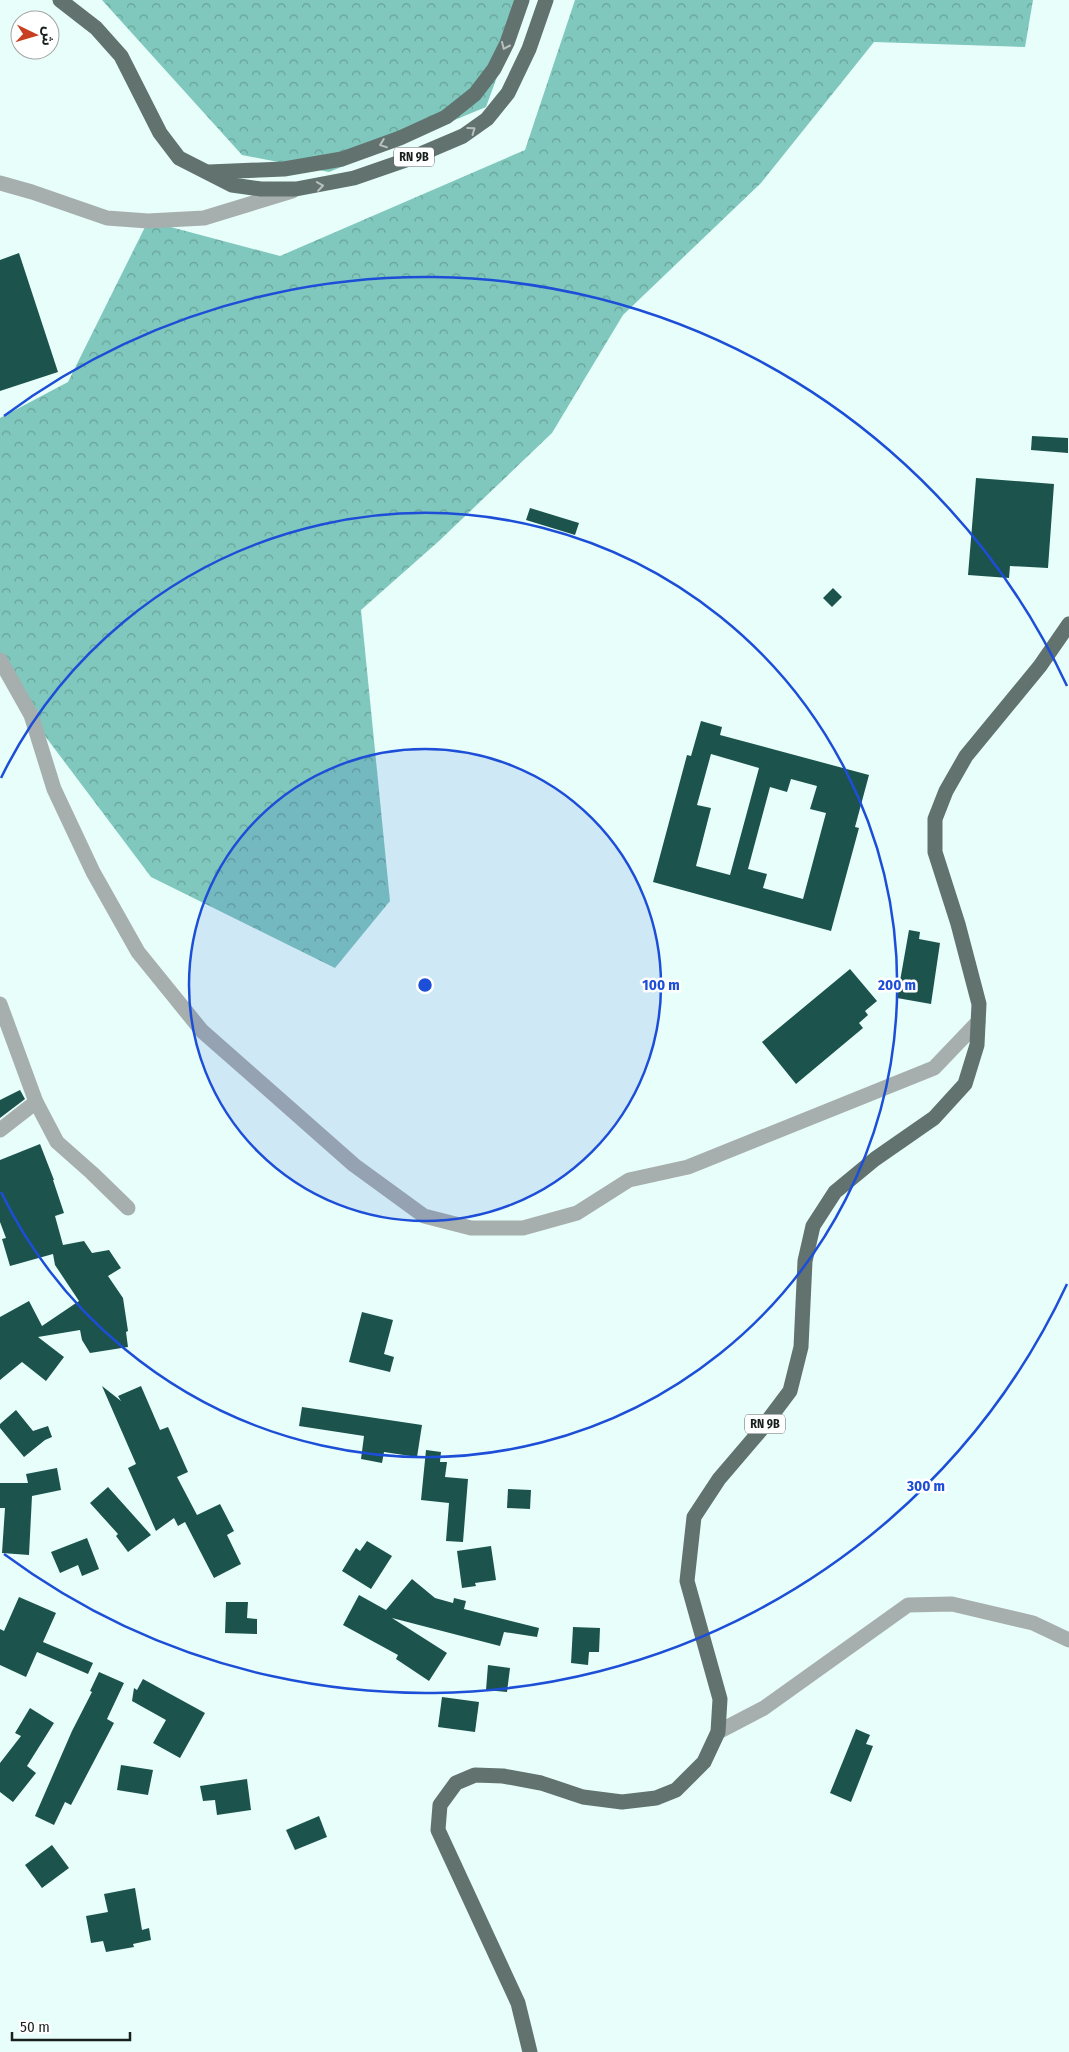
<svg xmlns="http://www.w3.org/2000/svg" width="1069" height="2052" viewBox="0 0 1069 2052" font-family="'Fira Sans Condensed','Noto Sans Arabic',sans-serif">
  <defs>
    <pattern id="forest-crowns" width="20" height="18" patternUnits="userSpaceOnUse" patternTransform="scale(1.25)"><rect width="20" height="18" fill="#80c8bd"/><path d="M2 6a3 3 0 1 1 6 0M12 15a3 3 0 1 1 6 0" fill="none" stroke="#68a299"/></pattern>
  </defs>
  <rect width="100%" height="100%" fill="#e8fefa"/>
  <!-- forest -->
  <g fill="url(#forest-crowns)">
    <path d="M102 0H525L486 107 329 172 242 155Z"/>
    <path d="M575 0H1033L1025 47 874 42 761 183 623 315 552 433 439 541 361 610 390 901 335 968 151 877 12 692 0 666V418L68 382 148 221 280 256 525 150Z"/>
  </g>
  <!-- building -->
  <g fill="#1c544d" fill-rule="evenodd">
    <path d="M19 253 58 372 0 391V260Z"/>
    <path d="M1032 436 1068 438V453L1031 450Z"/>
    <path d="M976 478 1054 484 1048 568 1010 566 1009 578 968 575Z"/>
    <path d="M530 508 579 523 575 535 526 520Z"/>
    <path d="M833 588 842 597 832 607 823 598Z"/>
    <path d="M701 721 722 727 720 735 869 775 855 827 859 828 831 931 653 882 687 755 691 756ZM711 754 759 768 730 875 696 866 711 808 697 805ZM791 779 817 786 810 809 826 813 803 899 763 888 767 874 748 869 770 787 787 792Z"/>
    <path d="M909 930 920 932 919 939 940 943 931 1004 897 998Z"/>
    <path d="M850 969 877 1001 865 1011 868 1015 859 1023 863 1028 796 1084 762 1042Z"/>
    <path d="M20 1090 25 1099 0 1118V1100Z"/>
    <path d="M40 1144 54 1180H53L64 1213 55 1216 63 1245 84 1241 92 1253 109 1250 121 1268 108 1276 123 1298 128 1331 126 1332 128 1347 90 1353 82 1340 80 1330 38 1337 64 1357 46 1381 22 1362 0 1380V1317L29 1301 42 1326 79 1301 55 1265 53 1254 10 1266 2 1239 6 1238 0 1222V1160Z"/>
    <path d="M362 1312 393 1320 384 1354 394 1357 390 1372 349 1362Z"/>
    <path d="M102 1386 121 1401 118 1396 141 1386 160 1430 168 1427 188 1472 177 1477 197 1515 220 1504 234 1531 227 1535 241 1564 214 1578 185 1522 178 1526 174 1518 156 1531 128 1468 136 1464Z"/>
    <path d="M302 1407 422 1425 417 1457 384 1452 382 1463 361 1459 364 1436 299 1426Z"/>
    <path d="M16 1410 33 1431 48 1426 52 1437 45 1440 24 1457 0 1428V1424Z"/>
    <path d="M426 1450 441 1452 440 1462H447L445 1477 468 1479 463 1542 446 1541 449 1503 421 1500Z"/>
    <path d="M57 1468 61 1490 32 1496 29 1555 2 1553 5 1508H0V1483H28L26 1474Z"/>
    <path d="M108 1487 151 1535 128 1552 116 1536 118 1534 90 1503Z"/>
    <path d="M508 1489 531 1490 530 1509 507 1508Z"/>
    <path d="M87 1538 99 1569 82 1576 78 1565 60 1573 51 1552Z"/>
    <path d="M367 1541 392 1556 371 1589 342 1571 356 1548 360 1551Z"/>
    <path d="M491 1546 496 1580 475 1583 476 1586 462 1588 457 1551Z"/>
    <path d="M412 1579 435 1598 453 1603 454 1598 466 1601 464 1609 539 1628 537 1637 504 1632 500 1646 392 1618 447 1653 429 1681 396 1659 398 1655 343 1625 359 1595 386 1610Z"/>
    <path d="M19 1597 56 1613 43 1642 93 1663 88 1674 37 1652 26 1677 0 1665V1629L4 1631Z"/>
    <path d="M226 1602H248L247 1618 257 1619V1634L225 1633Z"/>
    <path d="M573 1627 600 1628 599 1652H589L588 1665 571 1663Z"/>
    <path d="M488 1665 510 1668 507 1692 486 1690Z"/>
    <path d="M99 1672 124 1683 107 1719 114 1723 71 1805 65 1802 54 1825 35 1816 72 1731 92 1692 90 1691Z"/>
    <path d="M143 1679 205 1713 180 1758 153 1743 166 1720 132 1701 134 1688 137 1690Z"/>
    <path d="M442 1697 479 1702 475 1732 438 1727Z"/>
    <path d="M30 1708 54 1723 27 1766 36 1773 13 1802 0 1792V1763L21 1736 15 1733Z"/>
    <path d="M856 1729 870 1735 866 1744 873 1746 851 1802 830 1793Z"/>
    <path d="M121 1765 153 1770 148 1795 117 1790Z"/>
    <path d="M247 1779 251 1810 217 1815 215 1800 203 1801 200 1786Z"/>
    <path d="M319 1816 327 1837 295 1850 286 1830Z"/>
    <path d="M52 1845 69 1868 42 1888 25 1865Z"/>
    <path d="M135 1888 142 1930 149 1928 151 1940 133 1944 134 1947 106 1952 103 1941 91 1943 86 1916 108 1912 104 1894Z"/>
  </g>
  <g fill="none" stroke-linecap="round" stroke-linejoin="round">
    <!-- minor -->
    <g stroke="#a6afad" stroke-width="15">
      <path d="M0 183 32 192 107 218 148 221 204 218 292 191"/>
      <path d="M0 660 31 715 54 789 93 872 138 952 202 1031 354 1165 424 1216 471 1228H523L577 1213 629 1180 688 1167 934 1068 978 1022"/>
      <path d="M0 1004 36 1102 57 1142 92 1173 128 1208"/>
      <path d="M0 1130 36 1102"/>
    </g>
    <!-- tertiary -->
    <path stroke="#a6afad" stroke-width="15" d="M718 1732 764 1708 908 1605 952 1604 1033 1623 1069 1640"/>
    <!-- primary -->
    <g stroke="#62726f" stroke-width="15">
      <path d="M60 0 96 28 121 56 160 133 179 158 232 185 261 189H296L354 178 409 159 463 136 487 119 508 93 529 49 546 0"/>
      <path d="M209 172 284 169 342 159 400 138 446 117 475 94 494 69 507 43 522 0"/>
      <path d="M530 2052 518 2003 438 1830 440 1805 456 1783 475 1775 503 1776 541 1783 583 1797 622 1802 656 1798 676 1790 704 1762 718 1732 720 1699 687 1581 694 1517 719 1479 760 1431 790 1391 801 1347 805 1261 813 1226 835 1192 875 1159 934 1118 965 1084 977 1045 979 1004 958 924 935 852V819L946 791 966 756 1040 666 1069 624"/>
    </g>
  </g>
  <!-- one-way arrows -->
  <defs><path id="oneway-chevron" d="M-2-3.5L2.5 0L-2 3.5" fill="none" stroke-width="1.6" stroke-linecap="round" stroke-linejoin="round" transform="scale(1.25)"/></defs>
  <g stroke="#b8c0be">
    <use href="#oneway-chevron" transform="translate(505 46) rotate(114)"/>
    <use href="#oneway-chevron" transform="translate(472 130) rotate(-36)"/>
    <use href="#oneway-chevron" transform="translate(383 144) rotate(159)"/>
    <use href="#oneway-chevron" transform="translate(320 186) rotate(-8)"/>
  </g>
  <!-- distance rings -->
  <circle cx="425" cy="985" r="236" fill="#1d4ed8" fill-opacity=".12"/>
  <g fill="none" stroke="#1d4ed8" stroke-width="2.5">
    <circle cx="425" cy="985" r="236"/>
    <path d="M1 778A472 472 0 1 1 1 1192"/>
    <path d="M1067 1284A708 708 0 0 1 4 1554M4 416A708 708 0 0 1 1067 686"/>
  </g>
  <g text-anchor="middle" stroke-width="5" stroke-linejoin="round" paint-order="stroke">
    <!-- shield labels -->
    <g fill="#fff" stroke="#5d6362" stroke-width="1">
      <rect x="394" y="147.5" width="40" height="19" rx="4"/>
      <rect x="745" y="1414.5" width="40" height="19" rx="4"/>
    </g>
    <g font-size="12" font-weight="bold" fill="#18201e">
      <text x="414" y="161">RN 9B</text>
      <text x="765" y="1428">RN 9B</text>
    </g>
  </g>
  <circle cx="425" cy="985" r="8" fill="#1d4ed8" stroke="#fff" stroke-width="2.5"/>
  <g font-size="15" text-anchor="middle" font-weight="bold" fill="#1d4ed8" stroke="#fff" stroke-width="5" stroke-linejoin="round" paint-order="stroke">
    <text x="661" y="990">100 m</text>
    <text x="897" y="990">200 m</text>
    <text x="926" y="1491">300 m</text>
  </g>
  <!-- north arrow -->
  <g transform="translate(35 35) rotate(95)"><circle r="24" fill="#ffffff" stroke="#a3a6a5"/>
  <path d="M0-4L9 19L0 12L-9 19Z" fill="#c83e20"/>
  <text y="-8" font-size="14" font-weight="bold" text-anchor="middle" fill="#18201e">ش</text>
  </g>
  <!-- scale -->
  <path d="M12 2032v8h118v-8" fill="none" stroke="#18201e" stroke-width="2.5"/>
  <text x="20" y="2032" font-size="15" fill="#18201e" stroke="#ffffff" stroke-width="4" paint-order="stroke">50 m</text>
</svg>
